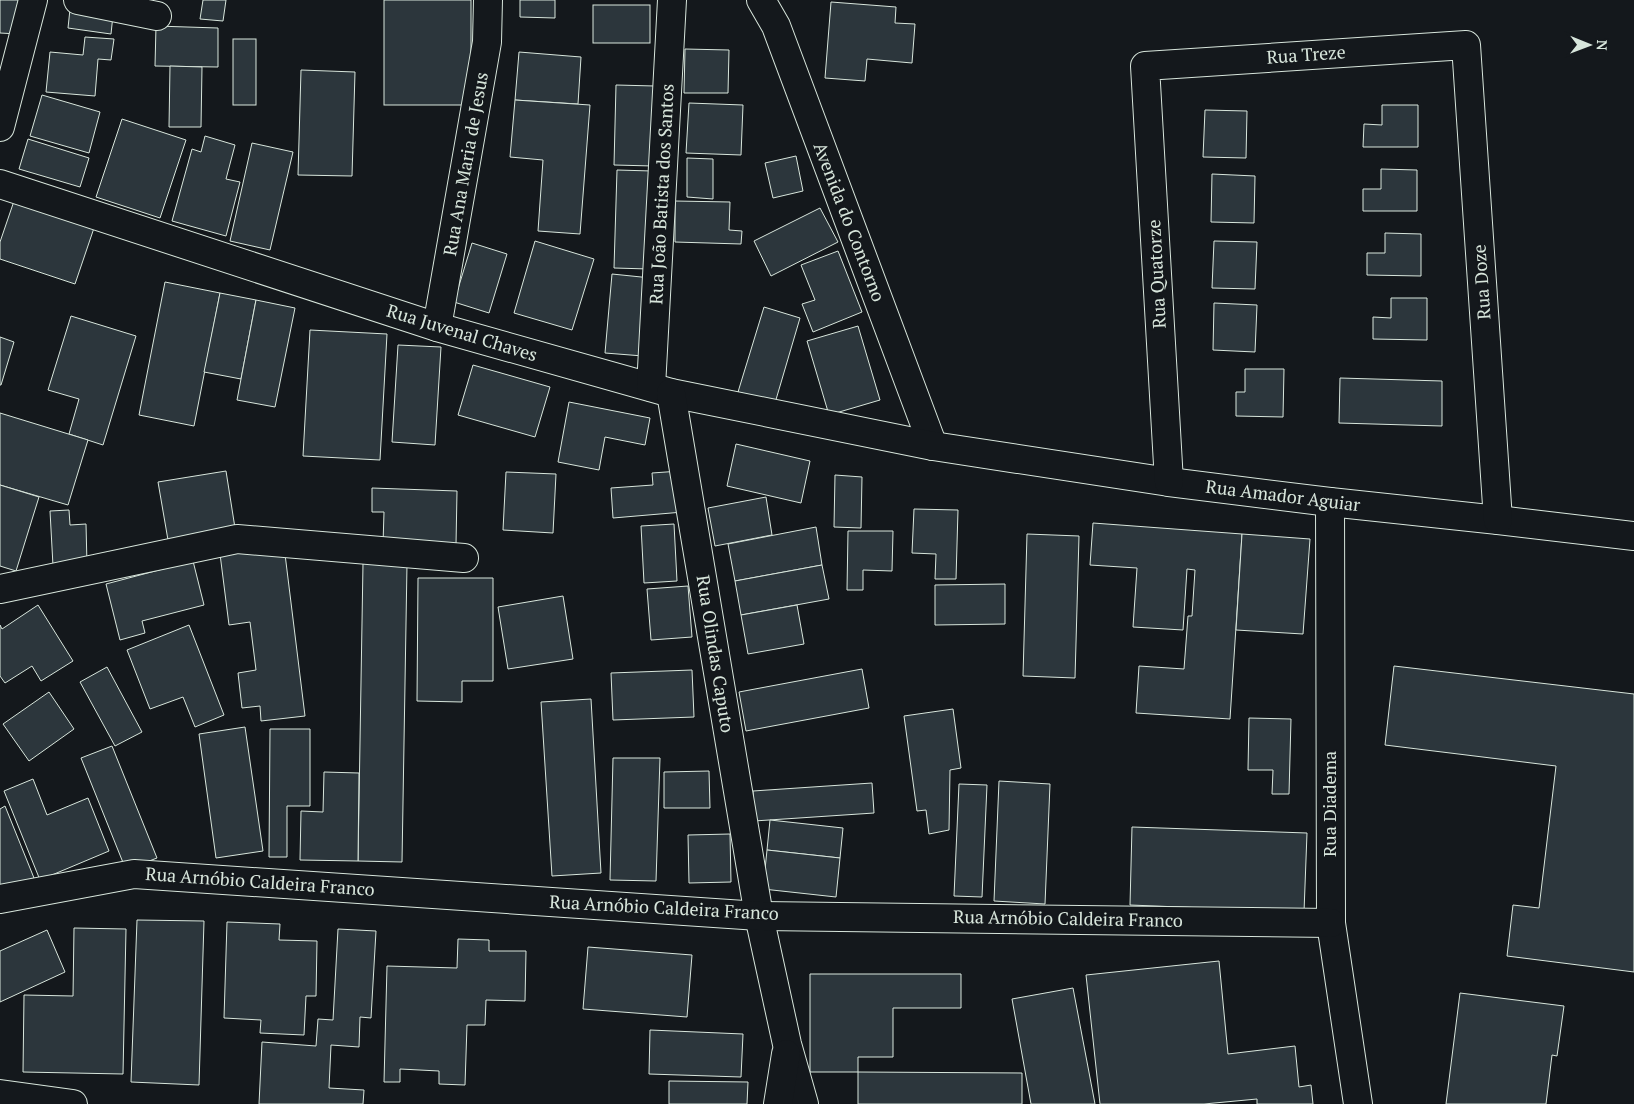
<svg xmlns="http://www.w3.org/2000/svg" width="1634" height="1104" viewBox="0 0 1634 1104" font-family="'PT Serif',serif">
  <rect width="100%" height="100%" fill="#14181c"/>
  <!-- building -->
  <g fill="#2c363c" stroke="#d8e6dc">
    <path d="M0 0H19L18 34 0 33Z"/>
    <path d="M203 0H226L223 21 200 19Z"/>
    <rect x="384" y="0" width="87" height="105"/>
    <path d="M520 0H555V18L520 17Z"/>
    <path d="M831 2 896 7 895 23 915 24 912 63 867 59 865 81 825 78Z"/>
    <rect x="593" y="5" width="57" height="38"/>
    <path d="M70 9 113 15 111 34 68 28Z"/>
    <path d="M156 26 218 28V67L155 66Z"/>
    <path d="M85 37 114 39 111 60 98 59 95 96 46 92 50 52 83 55Z"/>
    <rect x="233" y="39" width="23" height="66"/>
    <path d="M685 49 729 50 728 93H684Z"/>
    <path d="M519 52 581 57 578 104 515 100Z"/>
    <path d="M170 66 202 67 201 127H169Z"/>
    <path d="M301 70 355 72 352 176 298 175Z"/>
    <path d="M616 85 655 86 653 166 614 165Z"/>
    <path d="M42 95 100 112 89 153 30 136Z"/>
    <path d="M515 100 590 105 580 234 538 231 543 160 510 157Z"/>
    <path d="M689 103 743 105 741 155 686 153Z"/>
    <path d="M1382 105H1418V147H1363L1364 124 1382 125Z"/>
    <path d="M1205 110 1247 111 1246 158 1203 157Z"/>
    <path d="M122 119 186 140 160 218 96 197Z"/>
    <path d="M205 136 235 145 226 179 240 182 226 236 172 221 192 149 201 152Z"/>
    <path d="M28 139 89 158 80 187 19 169Z"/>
    <path d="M252 143 293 152 270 250 230 241Z"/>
    <path d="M796 156 803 191 773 198 765 163Z"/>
    <path d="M687 158 713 159V199L687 197Z"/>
    <path d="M1381 169 1417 170V211H1363V189H1381Z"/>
    <path d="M617 170 652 171 649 269 614 268Z"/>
    <path d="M1212 174 1255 176 1254 223 1211 222Z"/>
    <path d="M14 201 94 228 75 284 0 259V242Z"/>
    <path d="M675 201 730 202 729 230 742 231 741 244 675 242Z"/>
    <path d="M820 208 838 242 771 276 754 241Z"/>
    <path d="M1385 233 1421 234V276L1367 275V253H1385Z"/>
    <path d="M535 241 594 259 572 330 514 313Z"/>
    <path d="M1214 241 1257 242 1255 289 1212 288Z"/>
    <path d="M472 243 507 254 489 313 454 302Z"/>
    <path d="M838 251 862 312 813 332 802 304 815 300 801 265Z"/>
    <path d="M612 274 651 278 643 356 605 353Z"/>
    <path d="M165 282 220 293 194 426 139 415Z"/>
    <path d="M220 293 256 300 241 379 204 372Z"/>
    <path d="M1391 298H1427V340L1373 339V317L1391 318Z"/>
    <path d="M256 300 295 308 275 407 237 400Z"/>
    <path d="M1214 303 1257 305 1255 352 1213 350Z"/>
    <path d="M764 307 800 318 775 403 738 392Z"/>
    <path d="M71 316 136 336 103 445 69 434 79 399 48 390Z"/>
    <path d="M858 326 880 400 829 415 807 341Z"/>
    <path d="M310 330 387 334 380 460 303 456Z"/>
    <path d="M0 337 14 342 1 385H0Z"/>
    <path d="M398 345 441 347 435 445 392 442Z"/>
    <path d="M473 365 550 387 535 437 458 415Z"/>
    <path d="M1245 369H1284L1283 417 1236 416V392H1245Z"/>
    <path d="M1340 378 1442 381V426L1339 423Z"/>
    <path d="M569 402 650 418 645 445 605 437 599 470 558 462Z"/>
    <path d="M0 413 88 440 68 505 0 485Z"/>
    <path d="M736 444 810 461 801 503 727 486Z"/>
    <path d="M226 471 235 528 168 540 158 482Z"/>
    <path d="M680 471 683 512 613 518 611 488 653 485 652 473Z"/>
    <path d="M506 472 556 474 553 533 503 530Z"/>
    <path d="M835 475 862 477 861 528 834 527Z"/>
    <path d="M0 485 39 497 16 571 0 566Z"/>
    <path d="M372 488 457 491 456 545 383 544 384 512H372Z"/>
    <path d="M766 497 772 535 715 546 708 508Z"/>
    <path d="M914 509 958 510 956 579H935L936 554 912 553Z"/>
    <path d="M69 510 70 525 86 524 87 565 53 566 50 511Z"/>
    <path d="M1093 523 1242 534 1230 719 1136 713 1139 666 1184 669 1188 616H1192L1195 570 1187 569 1183 630 1133 627 1137 568 1090 565Z"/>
    <path d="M674 524 677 581 644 583 641 526Z"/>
    <path d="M816 527 822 565 735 581 728 544Z"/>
    <path d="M848 531H893L892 571 863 570V590H847Z"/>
    <path d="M1027 534 1079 536 1075 678 1023 676Z"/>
    <path d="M1242 534 1310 539 1303 634 1236 630Z"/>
    <path d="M284 546 305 716 261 721 260 706 242 708 238 673 256 670 250 622 229 625 220 554Z"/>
    <path d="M193 561 204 605 142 621 145 633 120 640 106 584Z"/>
    <path d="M363 563 407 564 402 862 358 861Z"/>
    <path d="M822 565 829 599 741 615 735 581Z"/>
    <path d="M418 578H493V681H462V702L417 701Z"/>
    <path d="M1005 584V624L935 625V585Z"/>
    <path d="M688 586 692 637 651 640 647 589Z"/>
    <path d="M563 596 573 659 508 669 498 607Z"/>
    <path d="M38 605 73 661 41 681 32 666 5 683 0 676V625L2 629Z"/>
    <path d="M797 605 804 644 748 654 741 615Z"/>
    <path d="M189 625 224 715 195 727 183 697 150 709 127 650Z"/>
    <path d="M1394 666 1634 694V972L1507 956 1513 905 1539 908 1556 766 1385 745Z"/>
    <path d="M107 667 142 732 115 746 80 682Z"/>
    <path d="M862 669 869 708 746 731 739 692Z"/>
    <path d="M692 670 694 717 613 720 611 673Z"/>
    <path d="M49 692 74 729 29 761 3 724Z"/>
    <path d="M591 699 601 873 552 876 541 702Z"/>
    <path d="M953 709 961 768 950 770 949 830 929 834 926 810 917 811 904 716Z"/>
    <path d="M1249 718 1291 719 1289 794H1272L1273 770H1248Z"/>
    <path d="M245 727 263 851 216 858 199 734Z"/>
    <path d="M270 729H310V806H287V857H269Z"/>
    <path d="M112 746 157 858 126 870 81 758Z"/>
    <path d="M613 758H660L656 881 610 880Z"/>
    <path d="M709 771 710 808H664V772Z"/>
    <path d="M324 772 359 773 358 861 300 860 301 811 323 812Z"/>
    <path d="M33 779 47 815 88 798 109 851 40 880 4 791Z"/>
    <path d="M999 781 1050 784 1045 904 994 901Z"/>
    <path d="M872 783 874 813 754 821 753 791Z"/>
    <path d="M959 784 987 785 982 897 954 896Z"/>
    <path d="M5 806 34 878 0 893V809Z"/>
    <path d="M770 820 843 828 840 858 767 850Z"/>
    <path d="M1132 827 1307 833 1304 912 1130 905Z"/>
    <path d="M730 834 731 882 689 883 688 835Z"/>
    <path d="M767 850 840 858 836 897 763 889Z"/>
    <path d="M137 920 204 921 199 1085 131 1082Z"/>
    <path d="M227 922 280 924 279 940 317 941 316 996H306L304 1035 260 1033 261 1020 224 1018Z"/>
    <path d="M74 928 126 929 123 1074 23 1072 24 995 73 996Z"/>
    <path d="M338 929 376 931 371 1018 360 1017 359 1047 331 1045 329 1088 364 1090 363 1104H259L262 1042 316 1046 318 1019 333 1020Z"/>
    <path d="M47 930 65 972 0 1002V951Z"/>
    <path d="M458 939 489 940V951H526L525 1001 486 1000 485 1025H467L465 1085 439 1084V1071L400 1069V1082H384L387 966 457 968Z"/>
    <path d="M588 947 692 955 687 1017 583 1009Z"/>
    <path d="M1219 961 1228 1054 1295 1046 1299 1087 1311 1085 1313 1104H1257V1099L1204 1104H1100L1086 975Z"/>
    <path d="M810 974H961V1008H893V1057H858V1072H810Z"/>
    <path d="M1073 988 1095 1104H1031L1012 999Z"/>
    <path d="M1460 993 1564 1006 1557 1056 1552 1055 1546 1104H1446Z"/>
    <path d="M650 1030 743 1034 741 1077 649 1074Z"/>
    <path d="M858 1072 1022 1073V1104H858Z"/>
    <path d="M669 1081 748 1082 747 1104H669Z"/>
  </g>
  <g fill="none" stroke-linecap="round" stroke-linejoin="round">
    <!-- minor casing -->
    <g stroke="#d8e6dc" stroke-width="30">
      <g id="minor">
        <path d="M78 0 157 16"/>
        <path d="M761 0 776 26 933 446"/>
        <path d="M0 127 33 0"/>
        <path d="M0 184 437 327 671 393 933 446 1169 482 1330 502 1498 520 1634 536"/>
        <path d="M437 327 487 42 488 0"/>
        <path d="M651 387 672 0"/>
        <path d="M671 393 759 916 787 1044 804 1104"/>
        <path d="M1169 482 1145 66 1466 45 1498 520"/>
        <path d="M1330 502 1331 923 1358 1104"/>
        <path d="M0 589 237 539 464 558"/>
        <path d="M0 899 134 874 759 916 1331 923"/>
        <path d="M0 1094 73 1104"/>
        <path d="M778 1104 786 1054"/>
      </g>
    </g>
    <!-- minor -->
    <use href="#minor" stroke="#14181c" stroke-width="28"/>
  </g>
  <g text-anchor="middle" stroke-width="4" stroke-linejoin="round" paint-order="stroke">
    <!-- street labels -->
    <g font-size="18" fill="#d8e6dc" stroke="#14181c">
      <text transform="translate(1306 55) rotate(-4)" y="6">Rua Treze</text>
      <text transform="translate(466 164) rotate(-80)" y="6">Rua Ana Maria de Jesus</text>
      <text transform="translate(662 194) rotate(-87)" y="6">Rua João Batista dos Santos</text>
      <text transform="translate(849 222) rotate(69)" y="6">Avenida do Contorno</text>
      <text transform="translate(1157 274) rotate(-93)" y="6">Rua Quatorze</text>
      <text transform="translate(1482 282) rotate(-94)" y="6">Rua Doze</text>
      <text transform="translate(462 333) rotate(17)" y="6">Rua Juvenal Chaves</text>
      <text transform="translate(1283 496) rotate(7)" y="6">Rua Amador Aguiar</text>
      <text transform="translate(715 654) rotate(81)" y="6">Rua Olindas Caputo</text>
      <text transform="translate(1330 804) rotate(-90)" y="6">Rua Diadema</text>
      <text transform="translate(260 882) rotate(4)" y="6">Rua Arnóbio Caldeira Franco</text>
      <text transform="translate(664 908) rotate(3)" y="6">Rua Arnóbio Caldeira Franco</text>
      <text transform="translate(1068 919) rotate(1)" y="6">Rua Arnóbio Caldeira Franco</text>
    </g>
  </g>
  <!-- north arrow -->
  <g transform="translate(1589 45) rotate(91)" stroke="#14181c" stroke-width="4" paint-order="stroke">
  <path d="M0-4L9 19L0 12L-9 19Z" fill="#d8e6dc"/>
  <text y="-8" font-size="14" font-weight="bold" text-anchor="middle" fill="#d8e6dc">N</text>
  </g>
</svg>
